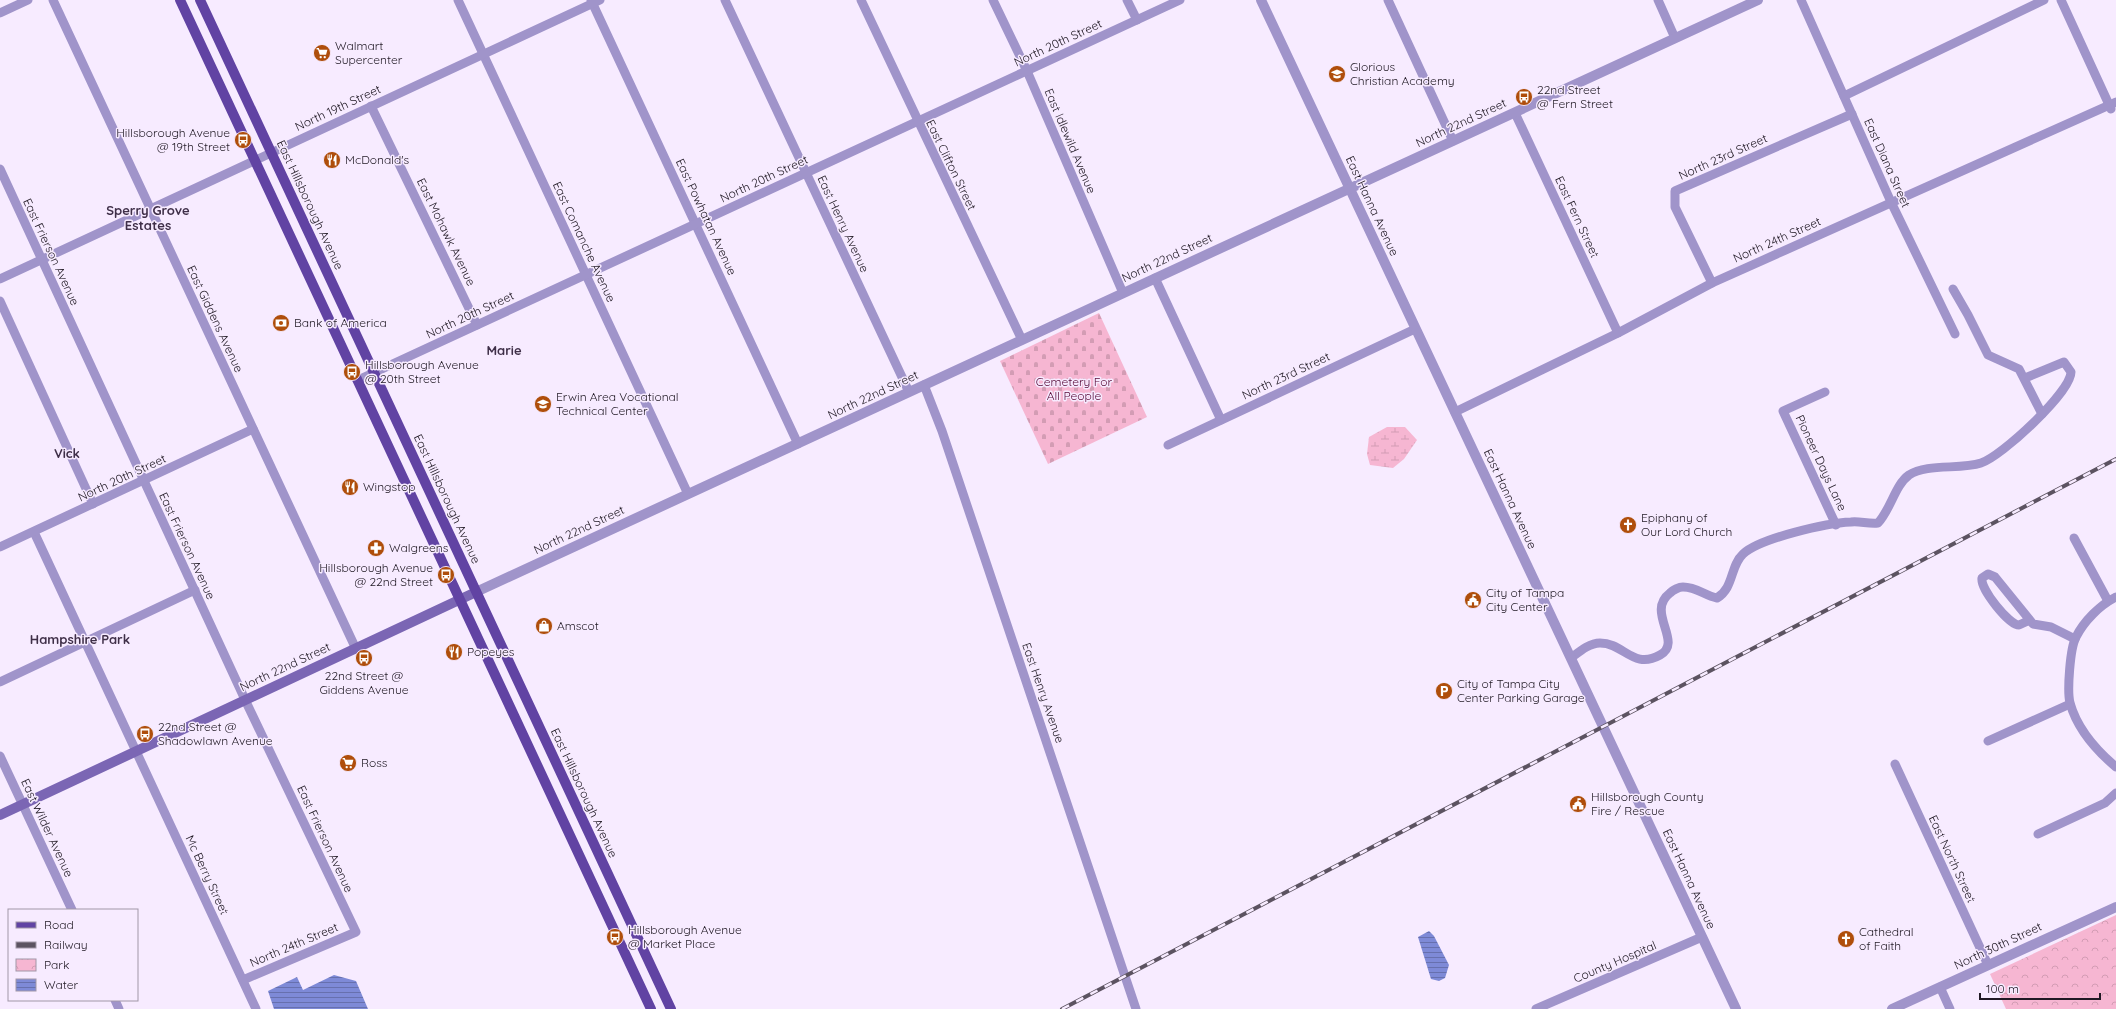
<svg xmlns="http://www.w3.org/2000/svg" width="2116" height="1009" viewBox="0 0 2116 1009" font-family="Quicksand,sans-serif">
  <defs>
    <pattern id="wetland-marsh" width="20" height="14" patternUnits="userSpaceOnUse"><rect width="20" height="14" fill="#f6b6d2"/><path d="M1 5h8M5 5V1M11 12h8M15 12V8" fill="none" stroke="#d39cb4"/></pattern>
    <pattern id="cemetery-stones" width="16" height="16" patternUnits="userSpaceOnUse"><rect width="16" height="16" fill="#f6b6d2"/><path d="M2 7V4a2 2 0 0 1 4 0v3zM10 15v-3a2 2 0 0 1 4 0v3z" fill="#d39cb4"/></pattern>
    <pattern id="park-crowns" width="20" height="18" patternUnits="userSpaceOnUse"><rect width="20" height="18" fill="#f6b6d2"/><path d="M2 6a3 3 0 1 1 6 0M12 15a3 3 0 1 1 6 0" fill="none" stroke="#d39cb4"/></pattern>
    <pattern id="water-rules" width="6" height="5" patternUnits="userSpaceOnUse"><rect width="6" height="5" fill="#7e8ad7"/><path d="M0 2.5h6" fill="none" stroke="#6770ae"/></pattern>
  </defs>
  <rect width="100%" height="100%" fill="#f7ebff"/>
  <!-- wetland -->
  <path fill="url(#wetland-marsh)" d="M1387 427H1405L1417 440 1404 459 1393 468 1370 465 1367 454 1369 437Z"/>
  <!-- cemetery -->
  <path fill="url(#cemetery-stones)" d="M1099 313 1147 417 1048 464 1000 361Z"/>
  <!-- park -->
  <path fill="url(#park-crowns)" d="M2116 915V1009H2006L1990 974Z"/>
  <!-- water -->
  <g fill="url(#water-rules)">
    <path d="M1429 931 1434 936 1449 965 1445 978 1439 981 1431 979 1418 937Z"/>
    <path d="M334 975 356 981 368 1009H274L268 991 297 977 303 990Z"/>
  </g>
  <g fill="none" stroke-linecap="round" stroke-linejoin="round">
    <!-- minor -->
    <g stroke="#a094ca" stroke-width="9">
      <path d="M53 0 356 649"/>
      <path d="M458 0 688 494"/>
      <path d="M591 0 798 444"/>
      <path d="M725 0 909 392"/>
      <path d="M861 0 1022 340"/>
      <path d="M993 0 1027 71 1123 293"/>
      <path d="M1127 0 1137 20"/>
      <path d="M1388 0 1453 141"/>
      <path d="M1658 0 1675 38"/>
      <path d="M1801 0 1891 202 1955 334"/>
      <path d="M2061 0 2111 109"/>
      <path d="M0 13 28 0"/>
      <path d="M1844 96 2044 0"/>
      <path d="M371 106 477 325"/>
      <path d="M1515 113 1618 333"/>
      <path d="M0 169 248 706 356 932 243 980"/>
      <path d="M1155 278 1221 420"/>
      <path d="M0 279 600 0"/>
      <path d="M1712 283 1675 207V191L1852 114"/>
      <path d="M1953 289 1968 315 1988 355 2019 369 2042 414"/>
      <path d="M0 301 93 504"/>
      <path d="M358 380 1180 0"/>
      <path d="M924 385 942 431 1136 1009"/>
      <path d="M1825 392 1783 411 1836 525"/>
      <path d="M1455 412 1618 333 1712 283 2116 102"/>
      <path d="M1168 445 1415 329"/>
      <path d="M34 532 256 1009"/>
      <path d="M2074 538 2108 601"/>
      <path d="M0 547 253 429"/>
      <path d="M2116 597C2100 605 2084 621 2076 637 2070 648 2067 691 2070 703 2077 728 2097 751 2116 767"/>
      <path d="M2030 620 2019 625C2009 625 1980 589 1982 578L1988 574 1995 577 2033 624 2051 627 2075 639"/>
      <path d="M1571 658C1579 652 1589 643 1600 643 1624 643 1633 670 1660 655 1684 642 1645 612 1670 593 1673 590 1679 587 1683 587 1697 587 1705 596 1717 598 1734 588 1730 566 1743 554 1760 538 1827 523 1851 522 1860 521 1868 524 1878 523 1891 509 1895 485 1909 475 1927 463 1960 470 1981 463 2001 457 2071 392 2071 372L2064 362 2025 378"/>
      <path d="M0 682 195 590"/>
      <path d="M1988 741 2070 704"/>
      <path d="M0 756 72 910"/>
      <path d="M1895 764 1988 965"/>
      <path d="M2038 834 2105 803 2116 793"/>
      <path d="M1940 987 1950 1009"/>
      <path d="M115 1000 119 1009"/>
      <path d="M1536 1009 1702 937"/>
    </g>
    <!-- tertiary -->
    <g stroke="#a094ca" stroke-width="10">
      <path d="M1261 0 1736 1009"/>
      <path d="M476 592 1758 0"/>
      <path d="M1892 1009 2116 907"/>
    </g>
    <!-- secondary -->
    <path stroke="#7b66b4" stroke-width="10" d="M0 815 476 592"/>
    <!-- primary -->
    <g stroke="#6143a3" stroke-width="10">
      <path d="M180 0 651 1009"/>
      <path d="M200 0 671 1009"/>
    </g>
    <!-- rail casing -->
    <g stroke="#5c5361" stroke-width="4">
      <path id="rail" d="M1062 1009 2116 459"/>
    </g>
    <!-- rail -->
    <use href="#rail" stroke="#f7ebff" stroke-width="2.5" stroke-dasharray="8" stroke-linecap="butt"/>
  </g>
  <!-- icons -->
  <defs>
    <g id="supermarket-disc" transform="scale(0.9)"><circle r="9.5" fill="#af4e0b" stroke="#f7ebff"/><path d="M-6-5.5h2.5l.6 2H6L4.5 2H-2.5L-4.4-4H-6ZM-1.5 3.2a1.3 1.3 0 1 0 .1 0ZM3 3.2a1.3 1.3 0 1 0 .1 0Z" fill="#fff"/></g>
    <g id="school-disc" transform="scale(0.9)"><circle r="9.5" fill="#af4e0b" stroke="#f7ebff"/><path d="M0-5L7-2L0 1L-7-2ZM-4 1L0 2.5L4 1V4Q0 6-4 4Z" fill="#fff"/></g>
    <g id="bus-disc" transform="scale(0.9)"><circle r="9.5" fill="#af4e0b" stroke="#f7ebff"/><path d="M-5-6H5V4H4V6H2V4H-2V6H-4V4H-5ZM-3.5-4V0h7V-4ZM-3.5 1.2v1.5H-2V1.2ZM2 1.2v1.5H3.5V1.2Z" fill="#fff"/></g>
    <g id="restaurant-disc" transform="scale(0.9)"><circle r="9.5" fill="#af4e0b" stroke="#f7ebff"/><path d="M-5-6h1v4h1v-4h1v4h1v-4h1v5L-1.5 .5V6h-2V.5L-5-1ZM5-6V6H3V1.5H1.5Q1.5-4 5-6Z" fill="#fff"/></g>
    <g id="bank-disc" transform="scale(0.9)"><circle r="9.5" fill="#af4e0b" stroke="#f7ebff"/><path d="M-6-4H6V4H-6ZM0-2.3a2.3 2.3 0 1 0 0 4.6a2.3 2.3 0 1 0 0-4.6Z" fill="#fff"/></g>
    <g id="church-disc" transform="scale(0.9)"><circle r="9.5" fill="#af4e0b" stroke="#f7ebff"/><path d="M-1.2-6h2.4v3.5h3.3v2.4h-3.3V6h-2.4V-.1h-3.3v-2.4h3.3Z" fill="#fff"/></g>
    <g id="pharmacy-disc" transform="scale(0.9)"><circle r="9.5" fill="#af4e0b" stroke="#f7ebff"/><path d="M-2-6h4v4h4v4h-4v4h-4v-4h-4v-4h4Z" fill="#fff"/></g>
    <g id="civic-disc" transform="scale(0.9)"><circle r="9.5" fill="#af4e0b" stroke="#f7ebff"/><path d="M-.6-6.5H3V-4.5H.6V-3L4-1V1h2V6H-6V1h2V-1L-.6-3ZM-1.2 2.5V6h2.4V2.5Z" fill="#fff"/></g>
    <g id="shop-disc" transform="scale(0.9)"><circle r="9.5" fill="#af4e0b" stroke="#f7ebff"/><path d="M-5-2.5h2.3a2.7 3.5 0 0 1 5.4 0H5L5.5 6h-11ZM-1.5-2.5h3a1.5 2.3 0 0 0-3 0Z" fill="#fff"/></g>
    <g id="parking-disc" transform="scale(0.9)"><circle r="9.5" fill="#af4e0b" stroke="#f7ebff"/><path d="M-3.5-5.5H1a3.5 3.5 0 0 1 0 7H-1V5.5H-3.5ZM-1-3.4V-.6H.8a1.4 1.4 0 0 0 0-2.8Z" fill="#fff"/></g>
  </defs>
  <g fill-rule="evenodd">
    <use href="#supermarket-disc" x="322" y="53"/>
    <use href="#school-disc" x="1337" y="74"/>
    <use href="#bus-disc" x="1524" y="97"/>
    <use href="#bus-disc" x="243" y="140"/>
    <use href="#restaurant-disc" x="332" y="160"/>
    <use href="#bank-disc" x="281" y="323"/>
    <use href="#bus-disc" x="352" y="372"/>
    <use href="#school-disc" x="543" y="404"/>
    <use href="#restaurant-disc" x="350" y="487"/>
    <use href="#church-disc" x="1628" y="525"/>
    <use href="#pharmacy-disc" x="376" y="548"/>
    <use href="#bus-disc" x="446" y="575"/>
    <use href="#civic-disc" x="1473" y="600"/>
    <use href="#shop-disc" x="544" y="626"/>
    <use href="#restaurant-disc" x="454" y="652"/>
    <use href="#bus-disc" x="364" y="658"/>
    <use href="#parking-disc" x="1444" y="691"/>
    <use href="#bus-disc" x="145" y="734"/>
    <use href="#supermarket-disc" x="348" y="763"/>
    <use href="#civic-disc" x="1578" y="804"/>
    <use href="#bus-disc" x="615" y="937"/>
    <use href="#church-disc" x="1846" y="939"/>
  </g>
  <g text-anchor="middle" stroke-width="3" stroke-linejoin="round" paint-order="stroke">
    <!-- street labels -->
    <g font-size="12" fill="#201924" stroke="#f7ebff">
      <text transform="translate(1058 43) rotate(-25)" y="4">North 20th Street</text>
      <text transform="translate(338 108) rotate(-25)" y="4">North 19th Street</text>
      <text transform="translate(1461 123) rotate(-25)" y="4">North 22nd Street</text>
      <text transform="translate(1070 141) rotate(67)" y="4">East Idlewild Avenue</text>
      <text transform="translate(1723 157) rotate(-24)" y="4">North 23rd Street</text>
      <text transform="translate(1887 163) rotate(66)" y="4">East Diana Street</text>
      <text transform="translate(951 165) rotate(64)" y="4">East Clifton Street</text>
      <text transform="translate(764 179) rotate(-25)" y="4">North 20th Street</text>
      <text transform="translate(310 205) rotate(65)" y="4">East Hillsborough Avenue</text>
      <text transform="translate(1372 206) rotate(65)" y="4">East Hanna Avenue</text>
      <text transform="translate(706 217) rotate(65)" y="4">East Powhatan Avenue</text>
      <text transform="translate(1577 217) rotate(65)" y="4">East Fern Street</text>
      <text transform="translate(843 224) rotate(65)" y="4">East Henry Avenue</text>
      <text transform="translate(446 232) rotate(64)" y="4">East Mohawk Avenue</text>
      <text transform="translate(1777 240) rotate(-24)" y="4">North 24th Street</text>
      <text transform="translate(584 242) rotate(65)" y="4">East Comanche Avenue</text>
      <text transform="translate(51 252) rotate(65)" y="4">East Frierson Avenue</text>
      <text transform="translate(1167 258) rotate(-25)" y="4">North 22nd Street</text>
      <text transform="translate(470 315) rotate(-25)" y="4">North 20th Street</text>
      <text transform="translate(215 319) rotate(65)" y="4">East Giddens Avenue</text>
      <text transform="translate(1286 376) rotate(-25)" y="4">North 23rd Street</text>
      <text transform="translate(873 395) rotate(-25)" y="4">North 22nd Street</text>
      <text transform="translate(1821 463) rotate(65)" y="4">Pioneer Days Lane</text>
      <text transform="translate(122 478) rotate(-25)" y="4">North 20th Street</text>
      <text transform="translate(447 499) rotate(65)" y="4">East Hillsborough Avenue</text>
      <text transform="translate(1510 499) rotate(65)" y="4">East Hanna Avenue</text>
      <text transform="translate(579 530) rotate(-25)" y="4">North 22nd Street</text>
      <text transform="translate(187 546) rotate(65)" y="4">East Frierson Avenue</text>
      <text transform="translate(285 667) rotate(-25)" y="4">North 22nd Street</text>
      <text transform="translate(1043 693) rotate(71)" y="4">East Henry Avenue</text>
      <text transform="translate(584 793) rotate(65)" y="4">East Hillsborough Avenue</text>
      <text transform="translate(47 828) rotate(65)" y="4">East Wilder Avenue</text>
      <text transform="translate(325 839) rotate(65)" y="4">East Frierson Avenue</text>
      <text transform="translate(1952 859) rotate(65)" y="4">East North Street</text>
      <text transform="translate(207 875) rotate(65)" y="4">Mc Berry Street</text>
      <text transform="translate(1689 879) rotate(65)" y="4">East Hanna Avenue</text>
      <text transform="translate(294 945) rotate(-23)" y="4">North 24th Street</text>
      <text transform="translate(1998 946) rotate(-25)" y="4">North 30th Street</text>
      <text transform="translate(1615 962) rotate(-23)" y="4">County Hospital</text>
    </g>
    <!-- poi labels -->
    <g font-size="12" fill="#201924" stroke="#f7ebff" text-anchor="start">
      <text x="335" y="50">Walmart<tspan x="335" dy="14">Supercenter</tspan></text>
      <text x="1350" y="71">Glorious<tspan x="1350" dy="14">Christian Academy</tspan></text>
      <text x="1537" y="94">22nd Street<tspan x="1537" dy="14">@ Fern Street</tspan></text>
      <text x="230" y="137" text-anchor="end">Hillsborough Avenue<tspan x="230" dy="14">@ 19th Street</tspan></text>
      <text x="345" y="164">McDonald's</text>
      <text x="294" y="327">Bank of America</text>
      <text x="365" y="369">Hillsborough Avenue<tspan x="365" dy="14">@ 20th Street</tspan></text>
      <text x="556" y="401">Erwin Area Vocational<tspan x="556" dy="14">Technical Center</tspan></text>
      <text x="363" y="491">Wingstop</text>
      <text x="1641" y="522">Epiphany of<tspan x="1641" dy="14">Our Lord Church</tspan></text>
      <text x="389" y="552">Walgreens</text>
      <text x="433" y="572" text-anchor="end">Hillsborough Avenue<tspan x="433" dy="14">@ 22nd Street</tspan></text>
      <text x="1486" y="597">City of Tampa<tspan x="1486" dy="14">City Center</tspan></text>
      <text x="557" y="630">Amscot</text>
      <text x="467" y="656">Popeyes</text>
      <text x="364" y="680" text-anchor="middle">22nd Street @<tspan x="364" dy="14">Giddens Avenue</tspan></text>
      <text x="1457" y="688">City of Tampa City<tspan x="1457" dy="14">Center Parking Garage</tspan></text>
      <text x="158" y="731">22nd Street @<tspan x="158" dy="14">Shadowlawn Avenue</tspan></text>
      <text x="361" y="767">Ross</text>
      <text x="1591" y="801">Hillsborough County<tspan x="1591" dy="14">Fire / Rescue</tspan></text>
      <text x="628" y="934">Hillsborough Avenue<tspan x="628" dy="14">@ Market Place</tspan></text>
      <text x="1859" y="936">Cathedral<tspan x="1859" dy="14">of Faith</tspan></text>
    </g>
    <!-- park labels -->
    <g font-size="12" fill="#560836" stroke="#f7ebff">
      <text x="1074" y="386">Cemetery For<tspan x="1074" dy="14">All People</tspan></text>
    </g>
    <!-- neighbourhood labels -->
    <g font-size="13" font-weight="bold" fill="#3f2f48" stroke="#f7ebff">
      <text x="148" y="215">Sperry Grove<tspan x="148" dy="15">Estates</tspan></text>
      <text x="504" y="355">Marie</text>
      <text x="67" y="458">Vick</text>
      <text x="80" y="644">Hampshire Park</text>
    </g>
  </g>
  <!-- legend -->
  <rect x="8" y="909" width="130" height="92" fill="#f7ebff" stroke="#a197a7"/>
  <rect x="16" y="922" width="20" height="6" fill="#6143a3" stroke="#a197a7"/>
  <text x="44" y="929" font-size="12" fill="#201924">Road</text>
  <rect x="16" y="942" width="20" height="6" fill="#5c5361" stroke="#a197a7"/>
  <text x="44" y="949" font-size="12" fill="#201924">Railway</text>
  <rect x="16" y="959" width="20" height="12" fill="url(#park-crowns)" stroke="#a197a7"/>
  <text x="44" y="969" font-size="12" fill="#201924">Park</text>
  <rect x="16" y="979" width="20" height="12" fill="url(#water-rules)" stroke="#a197a7"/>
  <text x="44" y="989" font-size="12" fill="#201924">Water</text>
  <!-- scale -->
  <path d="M1980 993v6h120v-6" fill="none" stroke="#201924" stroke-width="2"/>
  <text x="1986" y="993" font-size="12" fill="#201924" stroke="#f7ebff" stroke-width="3" paint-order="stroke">100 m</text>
</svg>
